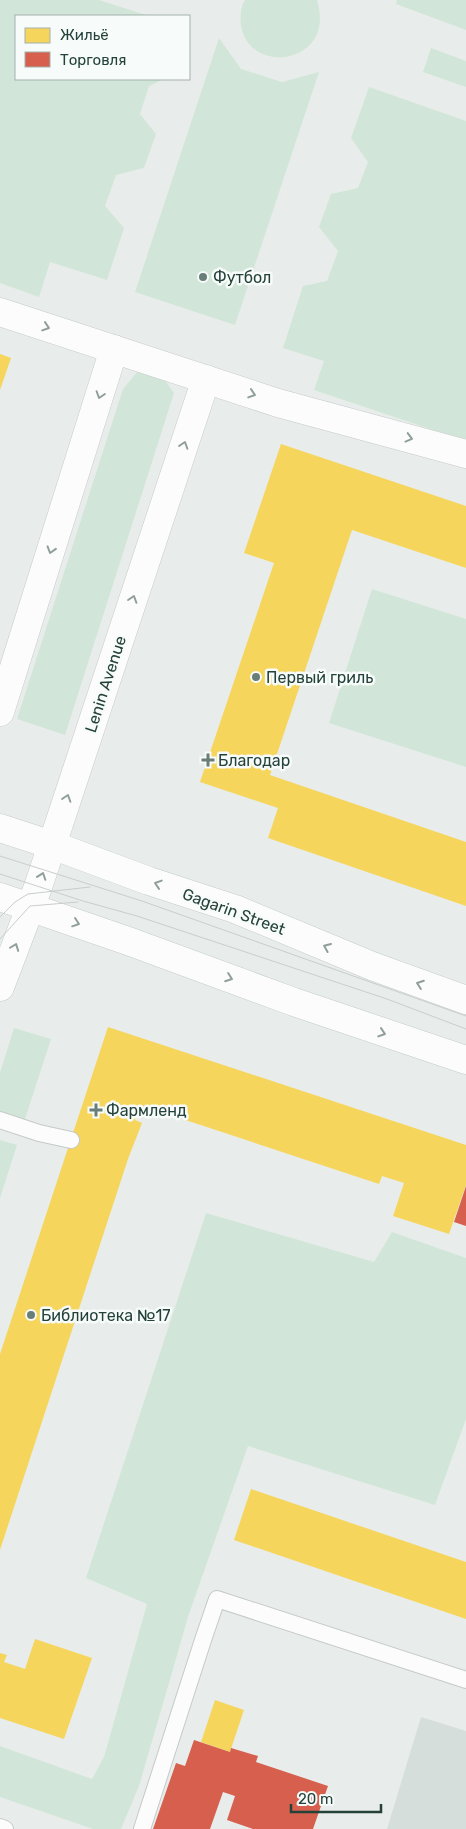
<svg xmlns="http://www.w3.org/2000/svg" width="466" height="1829" viewBox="0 0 466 1829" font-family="Rubik,sans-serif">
  <rect width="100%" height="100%" fill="#e8edeb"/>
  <!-- built -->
  <path fill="#d6dedb" d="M421 1717 466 1731V1829H387Z"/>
  <!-- green -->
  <g fill="#d1e6d8">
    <path d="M0 0H99L149 16H16V79H164L149 86 140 114 156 134 144 168 116 175 105 206 124 228 107 280 50 262 39 297 0 283Z"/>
    <path d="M245 0H317C337 64 250 77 241 26 240 17 240 8 245 0Z"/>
    <path d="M397 0H466V30L396 4Z"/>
    <path d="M219 38 241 69 282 82 319 72 235 325 135 292Z"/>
    <path d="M431 48 466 61V87L423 72Z"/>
    <path d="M369 87 466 121V439H460L314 390 324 361 283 348 303 286 327 281 338 251 319 227 331 194 358 188 368 162 351 138Z"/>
    <path d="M139 370 161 375 174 393 65 735 17 719 123 389Z"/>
    <path d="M372 589 466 619V767L329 723Z"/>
    <path d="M14 1028 51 1039 25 1119 0 1111V1073Z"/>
    <path d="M0 1140 17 1145 0 1198Z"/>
    <path d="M206 1213 374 1262 392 1232 466 1258V1419L435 1505 248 1446 189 1614 139 1786 121 1829H93L0 1797V1746L92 1779 104 1757 147 1604 86 1578Z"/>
  </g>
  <!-- homes -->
  <g fill="#f6d55c">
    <path d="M0 354 11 358 0 390Z"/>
    <path d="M281 444 466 506V568L352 530 270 775 466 842V906L268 838 278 808 200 782 274 563 244 553Z"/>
    <path d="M108 1027 466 1145V1185L449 1234 393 1216 404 1183 382 1176 379 1184 140 1105 135 1120 142 1123 128 1159 0 1550V1354Z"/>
    <path d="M251 1489 466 1562V1619L234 1540Z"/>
    <path d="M35 1639 92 1658 64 1739 0 1718V1653L7 1655 4 1662 25 1669Z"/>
    <path d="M215 1700 244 1710 230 1752 201 1742Z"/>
  </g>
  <!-- shops -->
  <g fill="#d6604d">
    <path d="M466 1186V1226L454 1222Z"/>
    <path d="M194 1740 230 1752 231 1748 258 1756 256 1762 328 1786 313 1829H253L227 1820 235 1796 223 1792 210 1829H153L176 1763 185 1766Z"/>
  </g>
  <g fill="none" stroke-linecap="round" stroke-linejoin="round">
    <!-- service casing -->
    <g stroke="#c5cac8" stroke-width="18">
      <g id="service">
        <path d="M0 1120 39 1133 71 1140"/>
        <path d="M0 1827 5 1829"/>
        <path d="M142 1829 203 1640 217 1599 466 1680"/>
      </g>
    </g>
    <!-- tertiary casing -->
    <g stroke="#c5cac8" stroke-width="29">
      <g id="tertiary">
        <path d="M0 312 278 403 466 454"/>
        <path d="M0 712 114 349"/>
        <path d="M52 845 206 379"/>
      </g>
    </g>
    <!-- secondary casing -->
    <g stroke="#c3cbc8" stroke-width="29">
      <g id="secondary">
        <path d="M0 828 52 845 149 881 235 909 372 966 466 1000"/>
        <path d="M0 897 128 941 294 1002 466 1060"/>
        <path d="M0 987 38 887 52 845"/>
      </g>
    </g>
    <!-- service -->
    <use href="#service" stroke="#fcfcfc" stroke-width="16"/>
    <!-- tertiary -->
    <use href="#tertiary" stroke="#fcfcfc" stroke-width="28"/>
    <!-- secondary -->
    <use href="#secondary" stroke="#fcfcfc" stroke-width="28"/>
    <!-- tram -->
    <g stroke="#c9cdcc" stroke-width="1">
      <path d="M0 856 142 901 466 1016"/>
      <path d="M0 874 83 901 137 916 387 999 466 1029"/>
      <path d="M0 917 15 902 28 894 90 887"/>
      <path d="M0 939 30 906 78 902"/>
    </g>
  </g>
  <!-- one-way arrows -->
  <defs><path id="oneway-chevron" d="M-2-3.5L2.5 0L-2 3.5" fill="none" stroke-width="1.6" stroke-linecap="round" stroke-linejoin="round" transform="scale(1.25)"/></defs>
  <g stroke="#909f9b">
    <use href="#oneway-chevron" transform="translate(46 327) rotate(18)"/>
    <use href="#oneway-chevron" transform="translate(252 394) rotate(18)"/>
    <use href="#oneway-chevron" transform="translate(100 395) rotate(108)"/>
    <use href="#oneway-chevron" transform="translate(409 438) rotate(15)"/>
    <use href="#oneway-chevron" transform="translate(184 445) rotate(-72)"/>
    <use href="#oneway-chevron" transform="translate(51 550) rotate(107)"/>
    <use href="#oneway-chevron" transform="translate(133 599) rotate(-72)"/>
    <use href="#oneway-chevron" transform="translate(67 798) rotate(-72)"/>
    <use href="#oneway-chevron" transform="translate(42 876) rotate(-71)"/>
    <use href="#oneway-chevron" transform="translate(158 884) rotate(-162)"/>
    <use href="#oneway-chevron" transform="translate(76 923) rotate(19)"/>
    <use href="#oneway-chevron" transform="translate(15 947) rotate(-69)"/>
    <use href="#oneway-chevron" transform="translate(327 947) rotate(-157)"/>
    <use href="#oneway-chevron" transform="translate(229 978) rotate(20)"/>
    <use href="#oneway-chevron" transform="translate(420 984) rotate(-160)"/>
    <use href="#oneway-chevron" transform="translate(382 1033) rotate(18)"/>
  </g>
  <!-- markers -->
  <g fill="#697e78" stroke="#f7fbf9" stroke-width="2">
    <circle cx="203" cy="277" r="5"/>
    <circle cx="256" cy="677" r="5"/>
    <path d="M205.5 752.5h5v5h5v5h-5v5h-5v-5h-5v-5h5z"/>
    <path d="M93.5 1102.5h5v5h5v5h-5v5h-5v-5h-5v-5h5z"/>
    <circle cx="31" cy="1315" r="5"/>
  </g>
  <g text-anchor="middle" stroke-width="5" stroke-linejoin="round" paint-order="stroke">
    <!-- poi labels -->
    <g font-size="16" fill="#24423a" stroke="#f7fbf9" text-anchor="start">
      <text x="213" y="283">Футбол</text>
      <text x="266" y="683">Первый гриль</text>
      <text x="218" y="766">Благодар</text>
      <text x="106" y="1116">Фармленд</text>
      <text x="41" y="1321">Библиотека №17</text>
    </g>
    <!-- street labels -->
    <g font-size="16" fill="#24423a" stroke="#f7fbf9">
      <text transform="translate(105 684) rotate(-72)" y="6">Lenin Avenue</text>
      <text transform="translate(234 911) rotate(20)" y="6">Gagarin Street</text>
    </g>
  </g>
  <!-- legend -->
  <rect x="15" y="15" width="175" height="65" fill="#f7fbf9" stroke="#a3b1ad"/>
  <rect x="25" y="28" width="25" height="15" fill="#f6d55c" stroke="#a3b1ad"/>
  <text x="60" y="40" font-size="15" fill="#24423a">Жильё</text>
  <rect x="25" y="52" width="25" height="15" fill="#d6604d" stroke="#a3b1ad"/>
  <text x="60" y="65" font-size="15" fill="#24423a">Торговля</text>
  <!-- scale -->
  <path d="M291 1804v8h90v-8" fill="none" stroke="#24423a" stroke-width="2.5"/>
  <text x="298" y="1804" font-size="15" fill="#24423a" stroke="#f7fbf9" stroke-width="4" paint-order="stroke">20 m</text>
</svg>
